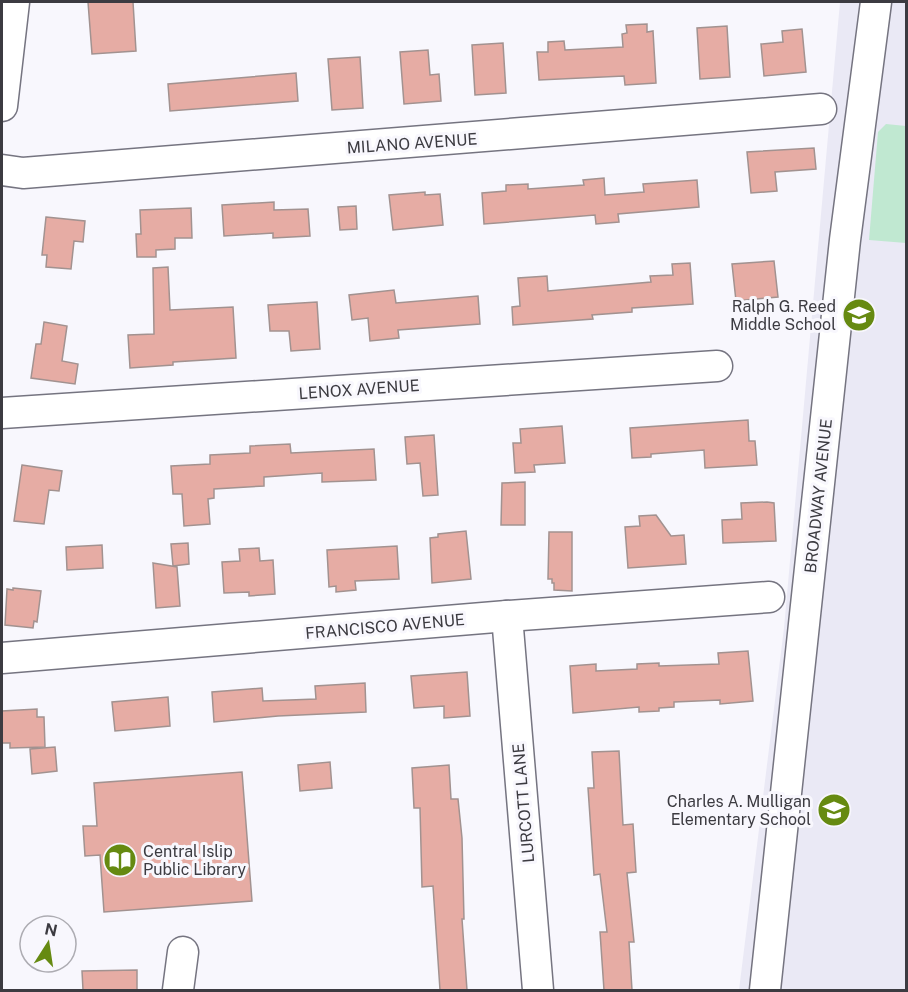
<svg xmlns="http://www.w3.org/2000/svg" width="908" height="992" viewBox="0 0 908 992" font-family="'Public Sans',sans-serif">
  <rect width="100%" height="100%" fill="#f8f7fd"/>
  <!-- built -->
  <path fill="#eae9f5" d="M840 2H906V990H739L784 628Z"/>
  <!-- green -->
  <path fill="#c0e8d1" d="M886 124 906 126V243L869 240 878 132Z"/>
  <!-- building -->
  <g fill="#e6aca4" stroke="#a29290" stroke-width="1.5">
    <path d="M88 2H133L136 51 92 54Z"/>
    <path d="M647 24V32L653 31 656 83 625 85 624 76 539 80 537 52H548V42L564 41 565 50 623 47 622 34 627 33 626 25Z"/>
    <path d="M727 26 730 77 700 79 697 28Z"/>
    <path d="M802 29 806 72 764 76 761 44 783 42 782 31Z"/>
    <path d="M503 43 506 93 475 95 472 45Z"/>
    <path d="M428 50 430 75 439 74 441 101 404 104 400 52Z"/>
    <path d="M360 57 363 108 332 110 328 59Z"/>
    <path d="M296 73 298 101 170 111 168 84Z"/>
    <path d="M814 148 816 169 775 172 777 191 751 193 747 152Z"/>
    <path d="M604 178 605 195 644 192 643 184 697 180 699 207 618 214 619 222 596 224 595 215 484 224 482 193 506 191V185L528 184V189L584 185 583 180Z"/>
    <path d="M425 192V195L440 194 443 225 393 230 389 195Z"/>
    <path d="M274 202V210L308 209 310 236 273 238V233L224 236 222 205Z"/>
    <path d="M356 206 357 229 340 230 338 207Z"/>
    <path d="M191 208 192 238H175V249L156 250V257H137L136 234H141L140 210Z"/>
    <path d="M46 217 85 221 83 242 74 241 71 269 46 267 47 255H42Z"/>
    <path d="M774 261 778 297 736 301 732 264Z"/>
    <path d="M690 263 693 304 632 308V312L592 315 593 319 513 325 512 307 520 306 518 278 547 276 548 291 651 282 650 276 673 275 672 264Z"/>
    <path d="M168 267 170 310 233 307 236 358 173 362V365L130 368 128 335 154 334 153 268Z"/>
    <path d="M394 290 396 303 478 296 480 324 398 330 399 338 370 341 368 318 352 320 349 295Z"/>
    <path d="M317 302 320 349 291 351 289 331H270L268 305Z"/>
    <path d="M44 322 67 326 62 361 78 364 75 384 31 378 36 344H41Z"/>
    <path d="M748 420 749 441H755L757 465 705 468 704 450 651 454V457L632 458 630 428Z"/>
    <path d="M562 426 565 463 534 465 535 472 515 473 513 443H521L520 429Z"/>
    <path d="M434 435 438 495 423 496 420 463 407 464 405 437Z"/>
    <path d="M290 444 291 453 374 449 376 480 322 482V473L264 477V486L214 489V498L208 499 210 524 184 526 182 494H173L171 466 210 464V455L250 453V446Z"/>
    <path d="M22 465 62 471 59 491 49 490 44 524 14 521Z"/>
    <path d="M525 482V525H501L502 483Z"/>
    <path d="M767 502 774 503 776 541 723 543 722 520 742 519 741 503Z"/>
    <path d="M656 515 671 536 684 535 686 564 628 568 625 527 640 526 639 516Z"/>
    <path d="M466 531 471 579 432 583 430 538 438 537V534Z"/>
    <path d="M549 532H572V591L554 590V583H552V579H548Z"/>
    <path d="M188 543 189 564 173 566 171 544Z"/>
    <path d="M102 545 103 568 67 570 66 547Z"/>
    <path d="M397 546 399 579 355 581 356 590 336 592V586L329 587 327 550Z"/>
    <path d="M259 548 260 561 273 560 275 594 249 596V592L224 593 222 562 240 561 239 549Z"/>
    <path d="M153 563 177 567 180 606 156 608Z"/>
    <path d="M13 588 41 591 37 622 34 621 33 628 5 625 7 589 13 590Z"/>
    <path d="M748 651 753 701 720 704V700L674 702V707L659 708V711L639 712V707L573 713 570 666 596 664V671L637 669V664L659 663V666L719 664 718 653Z"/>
    <path d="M467 672 470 716 444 718V706L414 708 411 676Z"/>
    <path d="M365 683 366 712 278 716 214 722 212 692 262 688 263 701 316 699 315 686Z"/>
    <path d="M168 697 170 726 115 731 112 702Z"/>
    <path d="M37 709V717H44L45 747 10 748V743H2V711Z"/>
    <path d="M55 747 57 771 32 774 30 749Z"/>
    <path d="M619 751 623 825 633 824 636 872 627 873 634 942H629L632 990H604L600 932H607L600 874 594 875 588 788H594L592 752Z"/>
    <path d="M330 762 332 788 300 791 298 765Z"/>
    <path d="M449 765 451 799H458L462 838 464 919H462L467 990H440L433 886 422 887 420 808H414L412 768Z"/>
    <path d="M242 772 252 901 104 912 100 855 85 856 83 826H97L94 783Z"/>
    <path d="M137 970V990H83L82 971Z"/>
  </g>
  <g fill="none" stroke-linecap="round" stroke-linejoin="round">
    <!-- minor casing -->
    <g stroke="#757480" stroke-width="33">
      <g id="minor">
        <path d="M2 106 14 2"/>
        <path d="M2 170 23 173 821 109"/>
        <path d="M2 413 717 366"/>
        <path d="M507 616 538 990"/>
        <path d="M2 658 507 616 769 597"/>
        <path d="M178 990 183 952"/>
        <path d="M765 990 845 240 876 2"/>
      </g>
    </g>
    <!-- minor -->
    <use href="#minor" stroke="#fff" stroke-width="30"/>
  </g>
  <!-- icons -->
  <defs>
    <g id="school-disc" transform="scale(1.725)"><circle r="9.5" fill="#668a11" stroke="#f8f7fd"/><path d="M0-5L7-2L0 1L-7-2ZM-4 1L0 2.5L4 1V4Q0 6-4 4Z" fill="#fff"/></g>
    <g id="library-disc" transform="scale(1.725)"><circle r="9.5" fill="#668a11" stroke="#f8f7fd"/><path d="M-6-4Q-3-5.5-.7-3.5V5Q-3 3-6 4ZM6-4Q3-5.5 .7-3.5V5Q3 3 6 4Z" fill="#fff"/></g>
  </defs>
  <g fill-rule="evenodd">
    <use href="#school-disc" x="859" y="315"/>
    <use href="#school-disc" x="834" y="810"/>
    <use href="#library-disc" x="120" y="860"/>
  </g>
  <g text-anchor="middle" stroke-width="6" stroke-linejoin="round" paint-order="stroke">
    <!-- street labels -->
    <g font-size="16" fill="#3c3b41" stroke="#f8f7fd">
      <text transform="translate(412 143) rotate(-4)" y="6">MILANO AVENUE</text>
      <text transform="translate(359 389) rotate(-4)" y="6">LENOX AVENUE</text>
      <text transform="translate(818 496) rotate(-84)" y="6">BROADWAY AVENUE</text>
      <text transform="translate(385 626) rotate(-5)" y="6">FRANCISCO AVENUE</text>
      <text transform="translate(523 803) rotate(-95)" y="6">LURCOTT LANE</text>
    </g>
    <!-- poi labels -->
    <g font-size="16" fill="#3c3b41" stroke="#f8f7fd" text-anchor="end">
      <text x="836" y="312">Ralph G. Reed<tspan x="836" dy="18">Middle School</tspan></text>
      <text x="811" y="807">Charles A. Mulligan<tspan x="811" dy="18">Elementary School</tspan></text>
      <text x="143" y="857" text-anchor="start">Central Islip<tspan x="143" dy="18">Public Library</tspan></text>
    </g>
  </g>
  <!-- border -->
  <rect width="908" height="992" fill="none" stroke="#3c3b41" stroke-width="6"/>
  <!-- north arrow -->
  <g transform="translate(48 944) rotate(12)"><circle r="28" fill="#f8f7fd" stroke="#adacb2" stroke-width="1.5"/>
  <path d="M0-4.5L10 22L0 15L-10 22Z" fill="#668a11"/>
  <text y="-9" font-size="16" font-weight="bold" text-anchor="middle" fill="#3c3b41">N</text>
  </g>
</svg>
